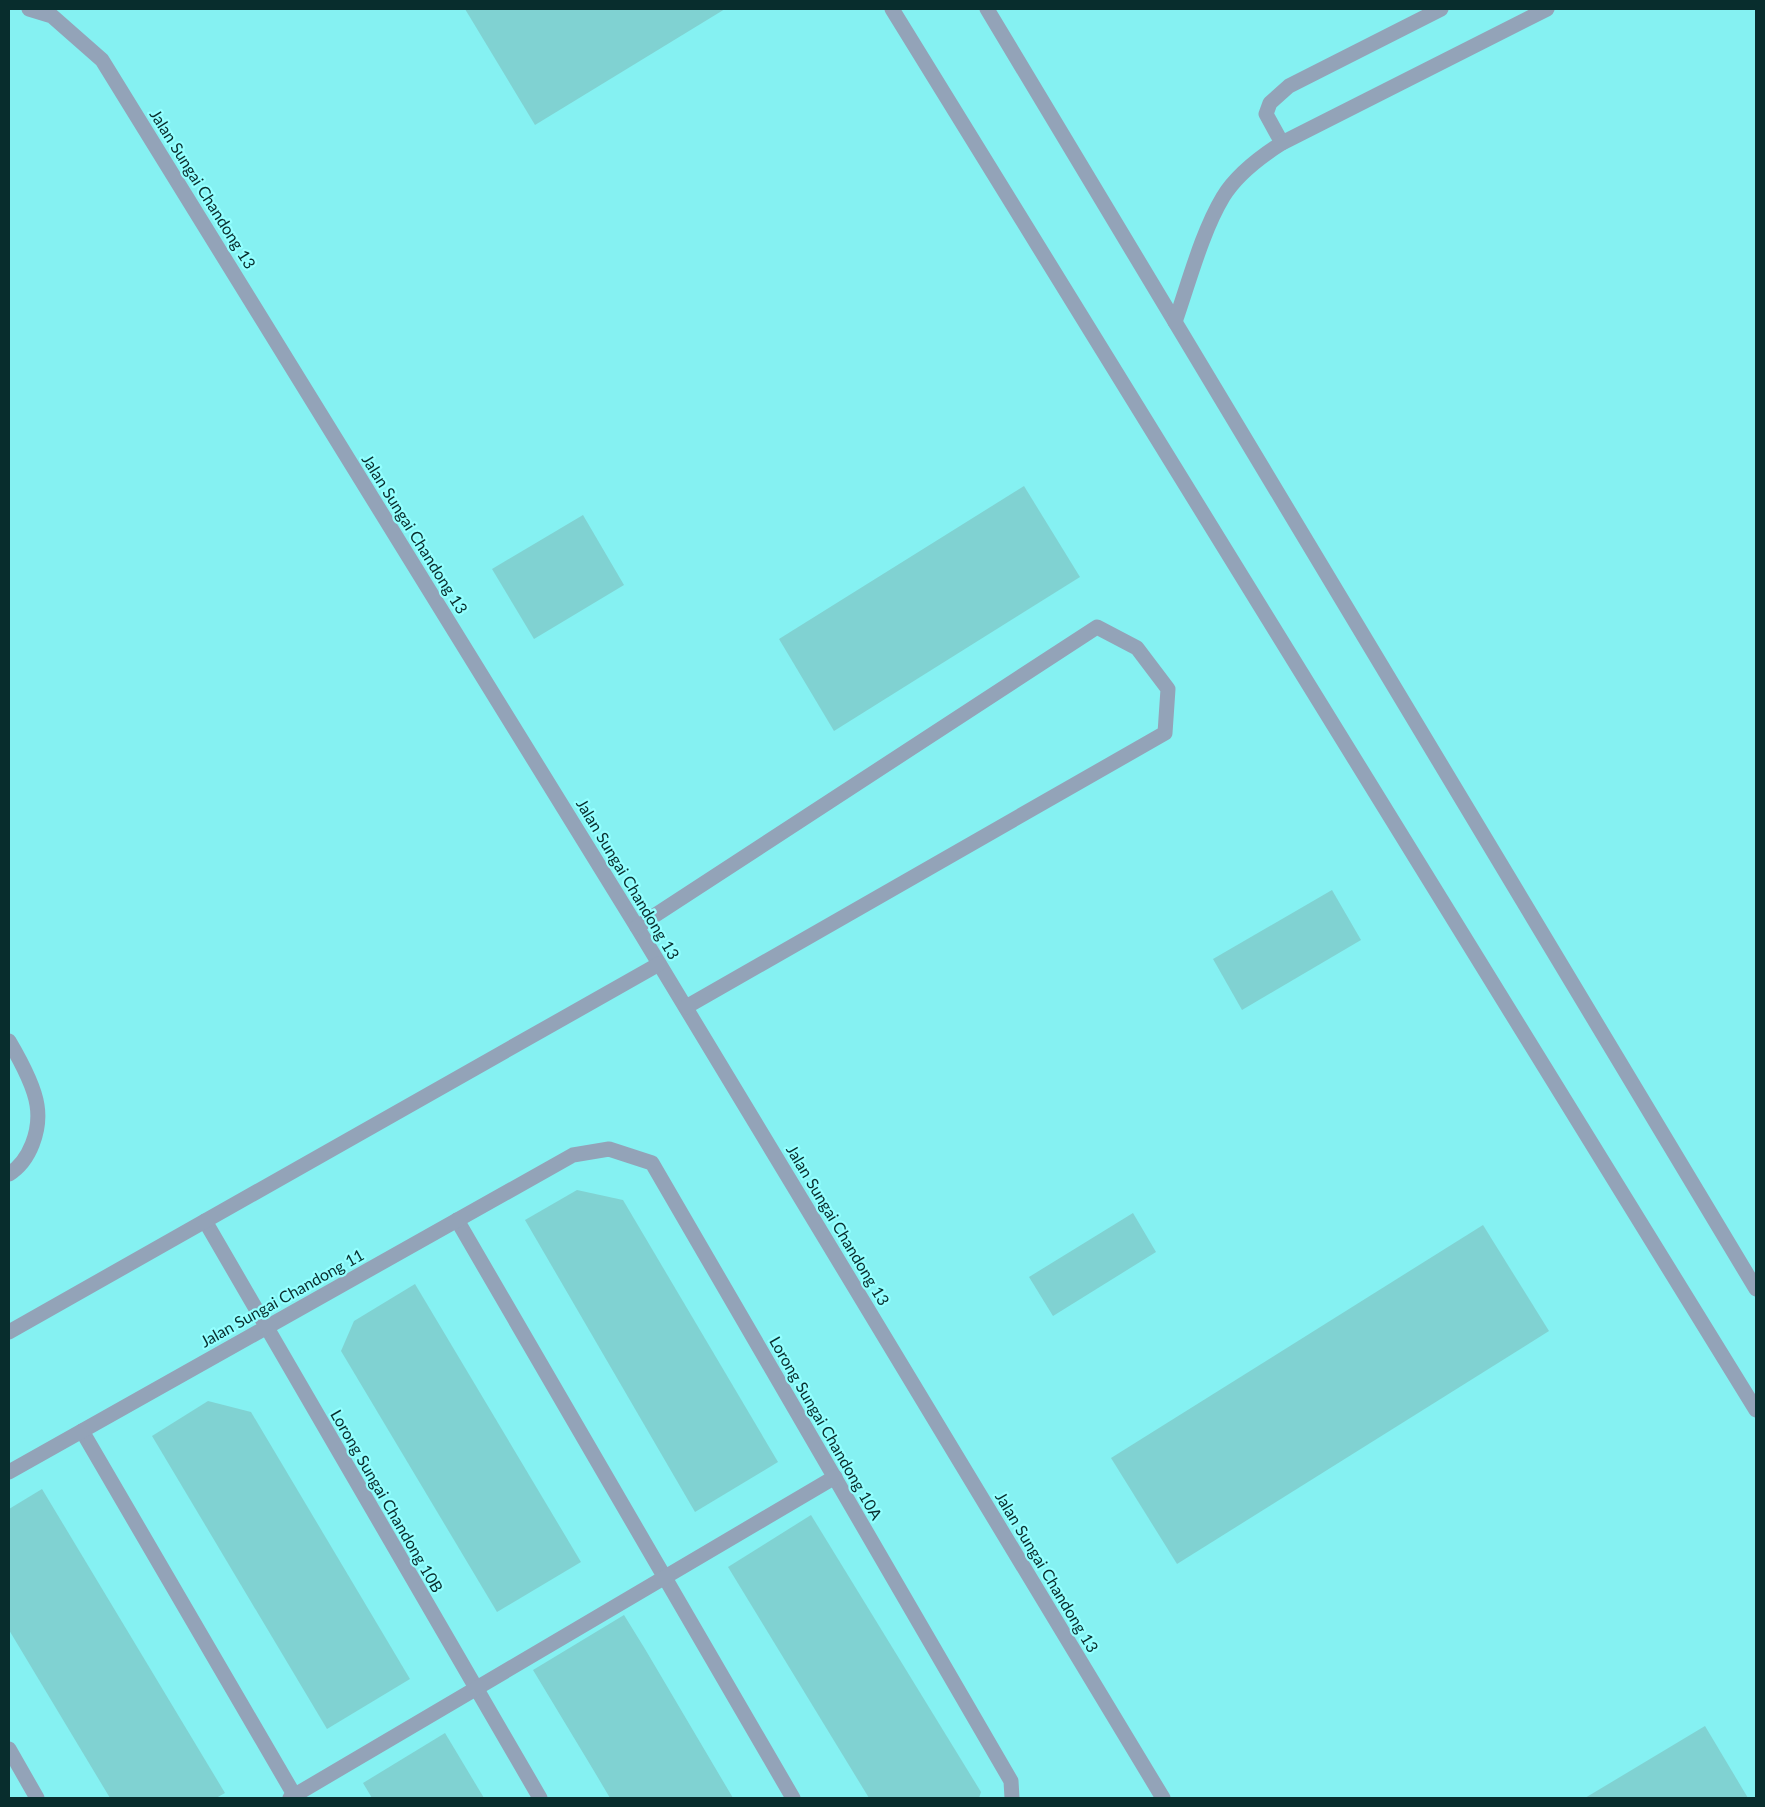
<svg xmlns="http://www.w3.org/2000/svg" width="1765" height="1807" viewBox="0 0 1765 1807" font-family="Lato,sans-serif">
  <rect width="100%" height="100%" fill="#85f1f2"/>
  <!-- building -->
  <g fill="#80d2d2">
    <path d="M465 9H725L535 125Z"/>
    <path d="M1024 486 1080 577 834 731 779 639Z"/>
    <path d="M583 515 624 585 534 639 492 569Z"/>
    <path d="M1332 890 1361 940 1242 1010 1213 959Z"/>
    <path d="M577 1190 623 1200 778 1462 695 1512 525 1220Z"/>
    <path d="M1133 1213 1156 1252 1053 1316 1029 1277Z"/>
    <path d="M1483 1225 1549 1331 1177 1564 1111 1458Z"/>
    <path d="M415 1284 581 1562 497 1612 341 1351 354 1321Z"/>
    <path d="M208 1401 251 1412 410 1679 327 1729 152 1436Z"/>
    <path d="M42 1489 225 1793 216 1798H110L9 1630V1509Z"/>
    <path d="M811 1515 981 1792 979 1798H869L728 1567Z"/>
    <path d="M624 1615 645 1649 733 1798H610L594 1771 533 1670Z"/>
    <path d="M1705 1726 1748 1798H1585Z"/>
    <path d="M445 1733 484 1798H372L363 1783Z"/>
  </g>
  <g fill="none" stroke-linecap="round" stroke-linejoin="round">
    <!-- minor -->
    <g stroke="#93a3b8" stroke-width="15">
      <path d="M29 9 52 16 102 60 637 927 1163 1798"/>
      <path d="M892 9 1756 1410"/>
      <path d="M987 9 1756 1289"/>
      <path d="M1282 143 1266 114 1270 103 1289 86 1441 9"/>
      <path d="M1175 322C1189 282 1202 232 1223 197 1237 174 1260 157 1282 143L1547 9"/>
      <path d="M637 927 1097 627 1137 648 1168 689 1165 733 686 1007"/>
      <path d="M9 1041C19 1058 34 1085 37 1105 41 1130 30 1161 9 1174"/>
      <path d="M457 1220 793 1798"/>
      <path d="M205 1221 540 1798"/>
      <path d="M9 1332 659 964"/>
      <path d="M82 1431 296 1798"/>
      <path d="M9 1472 573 1155 609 1149 652 1163 1011 1781 1012 1798"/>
      <path d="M9 1749 37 1798"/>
      <path d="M290 1798 835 1477"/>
    </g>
  </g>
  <g text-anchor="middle" stroke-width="4.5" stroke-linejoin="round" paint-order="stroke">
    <!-- street labels -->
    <g font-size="16" fill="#082d2d" stroke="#93ffff">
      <text transform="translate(203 189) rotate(58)" y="6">Jalan Sungai Chandong 13</text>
      <text transform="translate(415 534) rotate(58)" y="6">Jalan Sungai Chandong 13</text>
      <text transform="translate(628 879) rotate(59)" y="6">Jalan Sungai Chandong 13</text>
      <text transform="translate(838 1225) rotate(59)" y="6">Jalan Sungai Chandong 13</text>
      <text transform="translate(282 1298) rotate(-29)" y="6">Jalan Sungai Chandong 11</text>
      <text transform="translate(826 1428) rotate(60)" y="6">Lorong Sungai Chandong 10A</text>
      <text transform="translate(387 1501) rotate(60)" y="6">Lorong Sungai Chandong 10B</text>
      <text transform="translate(1047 1572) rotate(59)" y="6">Jalan Sungai Chandong 13</text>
    </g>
  </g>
  <!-- border -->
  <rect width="1765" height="1807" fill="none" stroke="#082d2d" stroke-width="20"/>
</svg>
